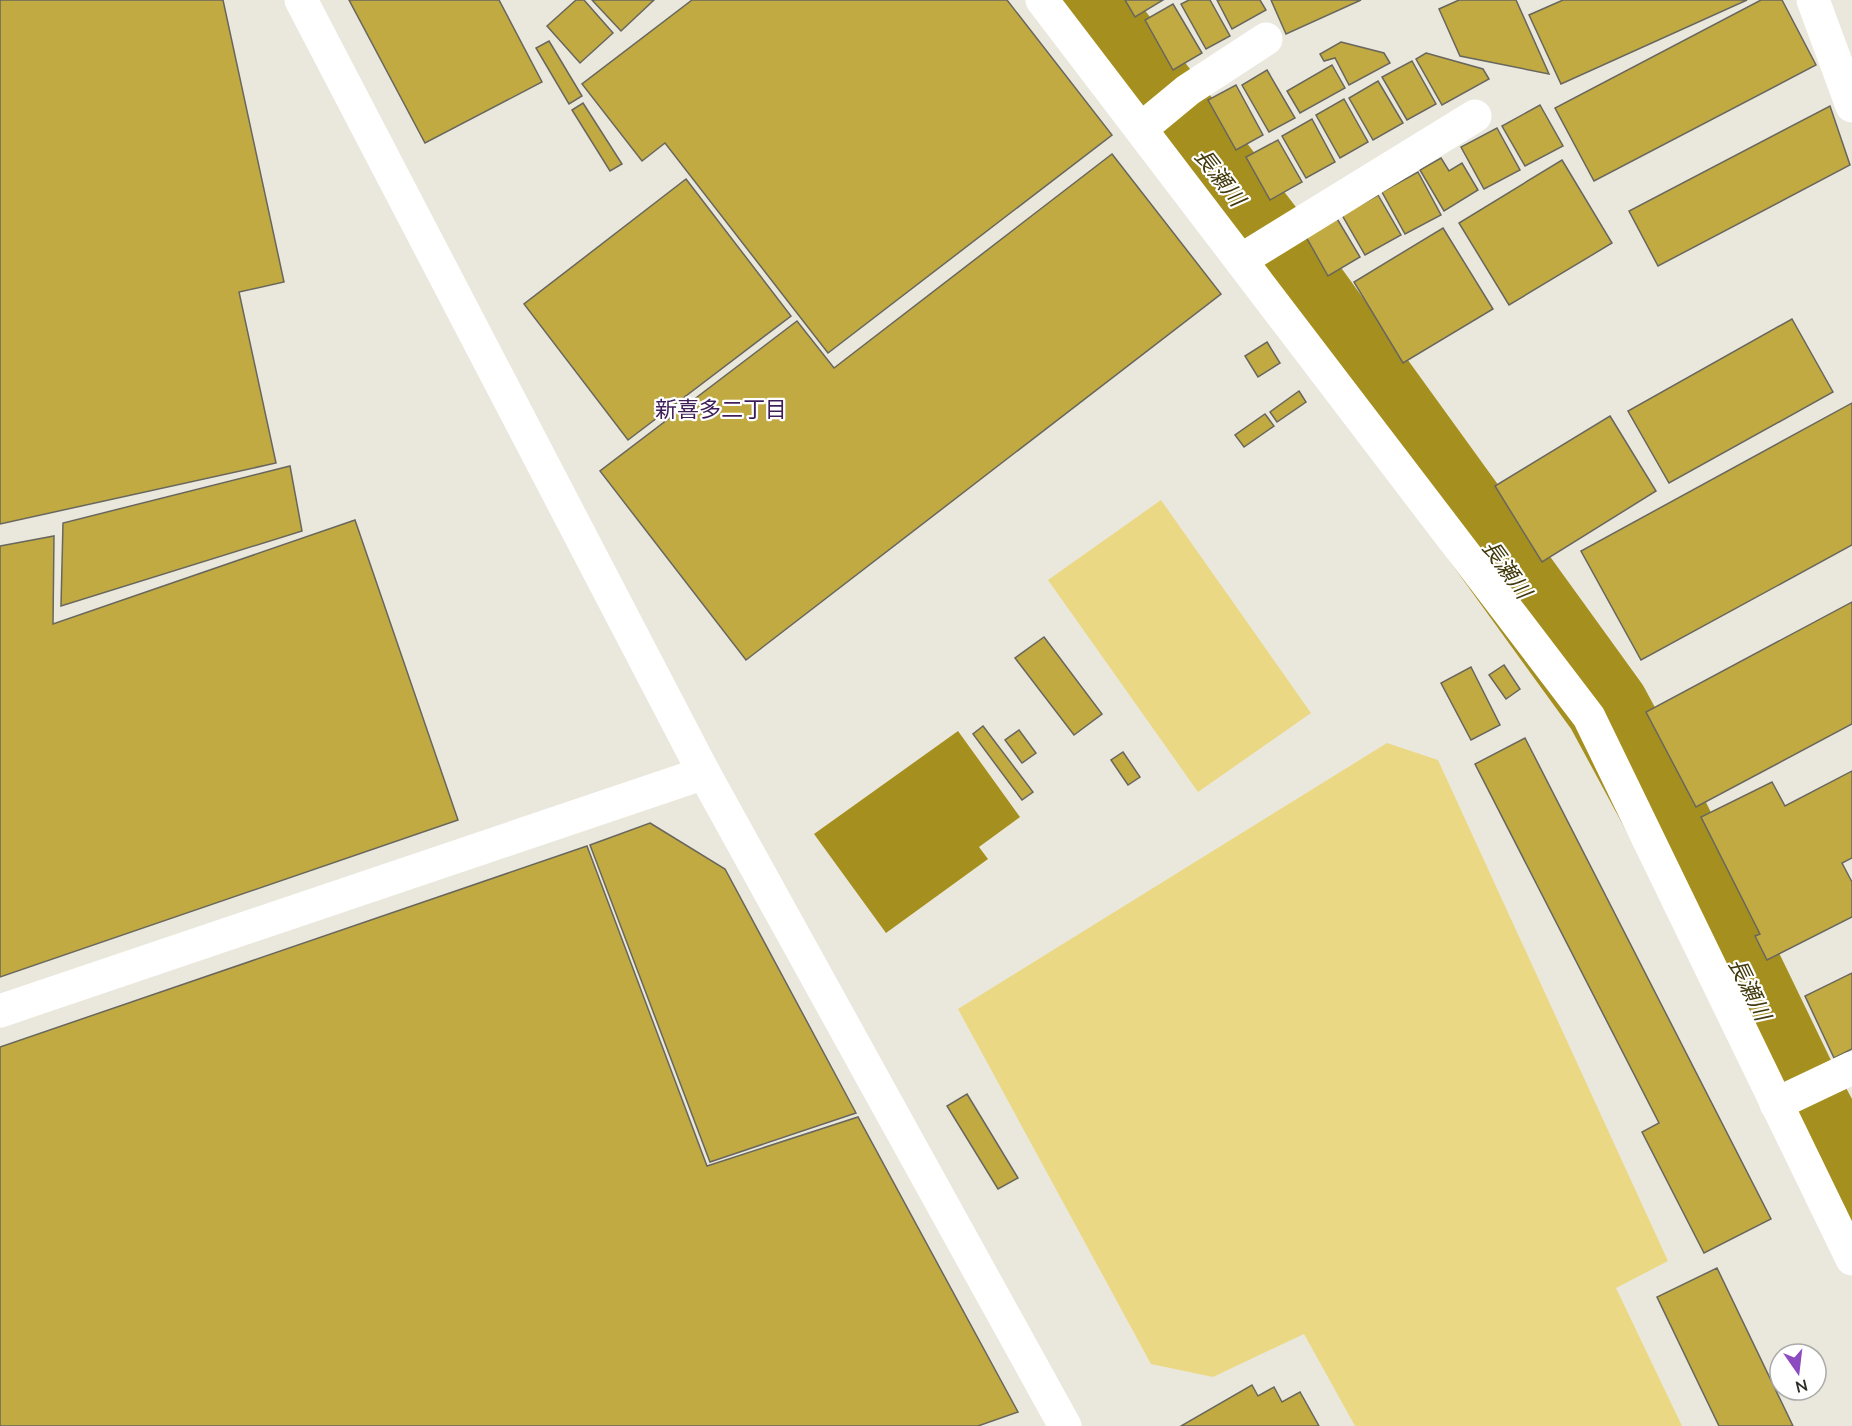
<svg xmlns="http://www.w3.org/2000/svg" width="1852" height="1426" viewBox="0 0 1852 1426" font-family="'Nunito Sans','Noto Sans JP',sans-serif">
  <rect width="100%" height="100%" fill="#eae8dc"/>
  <!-- green -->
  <g fill="#ebd885">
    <path d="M1161 500 1311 713 1198 792 1048 580Z"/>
    <path d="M1387 743 1438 760 1668 1261 1616 1288 1682 1426H1355L1304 1334 1213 1377 1151 1364 958 1009Z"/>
  </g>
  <!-- water -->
  <path fill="#a58f1f" d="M958 731 1020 817 979 847 988 859 886 933 814 834Z"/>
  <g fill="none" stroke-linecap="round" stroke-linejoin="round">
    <!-- river -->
    <path stroke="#a58f1f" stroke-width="84" d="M1084 0 1283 259 1607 707 1667 818 1792 1076 1852 1188"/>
  </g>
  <!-- building -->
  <g fill="#c0aa41" stroke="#69675d" stroke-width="1.5">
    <path d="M0 0H223L284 282 239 292 276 463 0 524Z"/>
    <path d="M349 0H499L542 82 425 143Z"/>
    <path d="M576 0H584L613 33 580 63 547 26Z"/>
    <path d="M592 0H654L621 31Z"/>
    <path d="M692 0H1007L1112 135 828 353 665 143 642 161 582 84Z"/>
    <path d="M1125 0H1163L1135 17Z"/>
    <path d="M1189 0H1210L1230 36 1206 49 1181 4Z"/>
    <path d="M1217 0H1260L1266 10 1232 29Z"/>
    <path d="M1271 0H1361L1286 34Z"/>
    <path d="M1459 0H1516L1549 74 1460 56 1439 9Z"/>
    <path d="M1563 0H1747L1561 84 1529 15Z"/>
    <path d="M1761 0H1782L1816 65 1594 181 1555 108Z"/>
    <path d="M1173 4 1202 53 1173 70 1145 20Z"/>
    <path d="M549 41 582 96 569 104 536 48Z"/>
    <path d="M1341 42 1384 53 1390 63 1349 85 1335 58 1324 61 1320 54Z"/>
    <path d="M1426 53 1483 69 1489 79 1442 105 1416 59Z"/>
    <path d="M1412 61 1436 104 1407 120 1382 77Z"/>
    <path d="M1332 65 1345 88 1300 113 1287 91Z"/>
    <path d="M1267 70 1295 118 1269 132 1242 85Z"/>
    <path d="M1378 81 1403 123 1373 140 1349 98Z"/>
    <path d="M1236 85 1263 135 1236 150 1208 100Z"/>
    <path d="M1344 99 1368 142 1340 158 1316 115Z"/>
    <path d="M583 103 622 164 610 171 572 110Z"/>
    <path d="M1540 105 1563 146 1525 166 1502 126Z"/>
    <path d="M1830 106 1850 165 1658 266 1629 211Z"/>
    <path d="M1312 119 1335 162 1306 178 1282 136Z"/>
    <path d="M1497 128 1520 170 1484 189 1461 147Z"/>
    <path d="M1278 140 1302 182 1270 200 1246 157Z"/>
    <path d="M1112 154 1221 294 746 660 600 471 797 321 834 368Z"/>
    <path d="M1441 158 1449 171 1462 163 1478 190 1444 211 1420 170Z"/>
    <path d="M1562 160 1612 243 1509 305 1459 223Z"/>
    <path d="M1418 172 1441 215 1405 234 1382 192Z"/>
    <path d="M686 179 791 316 628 440 524 304Z"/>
    <path d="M1378 195 1401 235 1365 255 1342 215Z"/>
    <path d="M1336 217 1360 257 1328 276 1305 235Z"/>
    <path d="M1443 228 1493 309 1403 363 1354 282Z"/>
    <path d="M1792 319 1833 392 1669 483 1628 411Z"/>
    <path d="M1267 342 1280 363 1258 377 1245 356Z"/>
    <path d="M1299 391 1306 402 1277 422 1270 412Z"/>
    <path d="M1852 403V545L1641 660 1581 551Z"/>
    <path d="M1265 414 1274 426 1244 447 1235 435Z"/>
    <path d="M1610 416 1656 491 1542 562 1495 486Z"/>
    <path d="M290 466 302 531 61 606 63 523Z"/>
    <path d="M355 520 458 820 0 977V546L54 536 53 624Z"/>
    <path d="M1852 602V724L1696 807 1646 712Z"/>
    <path d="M1044 637 1102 714 1074 735 1015 658Z"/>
    <path d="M1504 665 1520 689 1506 699 1489 675Z"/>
    <path d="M1471 667 1500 725 1471 740 1441 683Z"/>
    <path d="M983 726 1033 792 1022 800 973 734Z"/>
    <path d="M1019 730 1036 753 1022 763 1005 740Z"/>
    <path d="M1525 738 1771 1219 1704 1253 1642 1132 1659 1123 1475 764Z"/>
    <path d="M1123 752 1140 777 1128 785 1111 760Z"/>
    <path d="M1852 771V858L1842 863 1852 882V917L1767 960 1755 936 1760 934 1701 817 1772 782 1785 806Z"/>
    <path d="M650 823 725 869 856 1113 710 1162 590 845Z"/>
    <path d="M587 846 707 1166 858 1117 1018 1412 978 1426H0V1047Z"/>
    <path d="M1852 973V1049L1834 1058 1805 996Z"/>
    <path d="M967 1094 1018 1178 998 1189 947 1106Z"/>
    <path d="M1717 1268 1793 1426H1719L1657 1297Z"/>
    <path d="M1252 1385 1258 1396 1274 1387 1282 1402 1300 1392 1319 1426H1181Z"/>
  </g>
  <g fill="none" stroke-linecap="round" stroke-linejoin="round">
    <!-- minor -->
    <g stroke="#fff" stroke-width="33">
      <path d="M301 0 704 773 1065 1426"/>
      <path d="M1042 0 1589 717 1852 1259"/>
      <path d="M1813 0 1852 106"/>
      <path d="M1142 128 1188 90 1266 39"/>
      <path d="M1241 260 1475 116"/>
      <path d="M0 1011 704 773"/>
      <path d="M1776 1104 1852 1068"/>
    </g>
  </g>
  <g text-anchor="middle" stroke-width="4.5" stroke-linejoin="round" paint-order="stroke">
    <!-- water labels -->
    <g font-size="22" font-style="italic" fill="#42390c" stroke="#fff">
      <text transform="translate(1220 177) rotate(52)" y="8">長瀬川</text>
      <text transform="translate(1507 569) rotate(54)" y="8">長瀬川</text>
      <text transform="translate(1750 989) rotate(64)" y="8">長瀬川</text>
    </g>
    <!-- neighbourhood labels -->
    <g font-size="22" fill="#3e1e56" stroke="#fff">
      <text x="721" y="417">新喜多二丁目</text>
    </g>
  </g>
  <!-- north arrow -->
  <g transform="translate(1798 1372) rotate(166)"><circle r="28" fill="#ffffff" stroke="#ababa9" stroke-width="1.5"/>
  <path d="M0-4.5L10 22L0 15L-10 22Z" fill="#8d4bc0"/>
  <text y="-9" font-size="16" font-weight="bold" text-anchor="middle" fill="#2e2e29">N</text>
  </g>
</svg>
